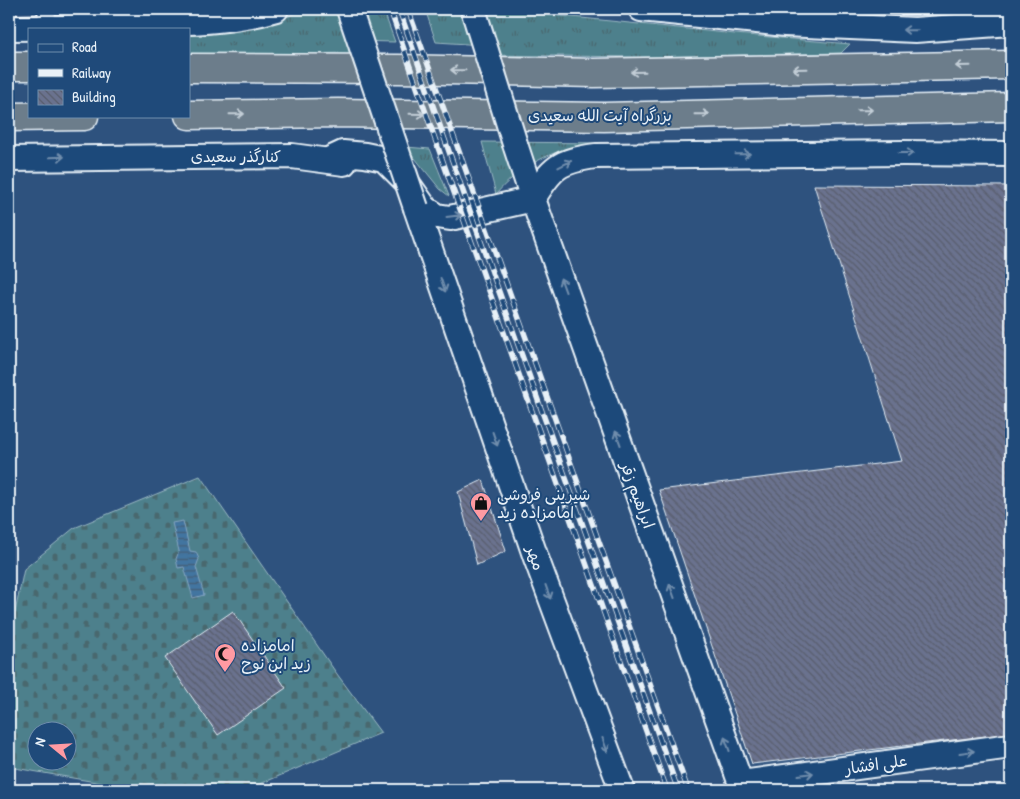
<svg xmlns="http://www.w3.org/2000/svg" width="1020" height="799" viewBox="0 0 1020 799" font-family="'Patrick Hand','Playpen Sans Arabic',sans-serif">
  <defs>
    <pattern id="grass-tufts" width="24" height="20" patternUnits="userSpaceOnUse" patternTransform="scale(1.25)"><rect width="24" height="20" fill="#4d808c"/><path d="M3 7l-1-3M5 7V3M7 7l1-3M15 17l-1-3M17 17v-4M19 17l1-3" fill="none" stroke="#4a676e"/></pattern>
    <pattern id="cemetery-stones" width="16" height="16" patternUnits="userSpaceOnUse" patternTransform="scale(1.25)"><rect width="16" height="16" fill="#4d808c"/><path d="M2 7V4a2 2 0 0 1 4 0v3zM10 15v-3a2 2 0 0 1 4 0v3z" fill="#4a676e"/></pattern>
    <pattern id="water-rules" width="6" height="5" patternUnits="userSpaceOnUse" patternTransform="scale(1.25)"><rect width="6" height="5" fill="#4374a0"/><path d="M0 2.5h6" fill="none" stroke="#445e75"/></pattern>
    <pattern id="building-back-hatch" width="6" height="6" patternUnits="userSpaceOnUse" patternTransform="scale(1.25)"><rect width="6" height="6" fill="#6a728e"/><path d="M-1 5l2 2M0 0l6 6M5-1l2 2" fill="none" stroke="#585d6c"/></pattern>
  </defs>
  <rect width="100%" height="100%" fill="#2e527e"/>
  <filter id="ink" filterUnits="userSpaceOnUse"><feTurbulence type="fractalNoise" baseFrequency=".02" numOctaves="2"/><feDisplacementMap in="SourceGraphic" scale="10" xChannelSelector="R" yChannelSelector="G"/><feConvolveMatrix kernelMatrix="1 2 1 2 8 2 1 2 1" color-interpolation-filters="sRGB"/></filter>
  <g filter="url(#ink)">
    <!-- grass -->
    <g fill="url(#grass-tufts)" stroke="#9ab8c2">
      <path d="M303 9H383L395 42 350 41V53L189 56V35H206L289 16Z"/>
      <path d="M425 9H495L735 34 850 44 841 53 640 57 483 55V45L436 42Z"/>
      <path d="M482 142 609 143C594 145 577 146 563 150 537 158 513 174 496 194Z"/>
      <path d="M406 147 430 149 449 196 440 189Z"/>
    </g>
    <!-- cemetery -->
    <path fill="url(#cemetery-stones)" stroke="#9ab8c2" fill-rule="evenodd" d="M200 476 337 674 381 733 246 790H142L9 767V641L24 569 74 528ZM38 732H68V762H38Z"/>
    <!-- water -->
    <path fill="url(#water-rules)" stroke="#85a6c3" d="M183 521 190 551 196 552 199 559 196 567 204 595 193 598 184 567 178 568 176 559 179 551 172 523Z"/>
    <!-- building -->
    <g fill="url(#building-back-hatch)" stroke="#e8f1f8">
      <path d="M814 185 1011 186V733L752 764 659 490 902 461Z"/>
      <path d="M483 480 506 551 477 565 458 492Z"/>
      <path d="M233 611 286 688 218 735 165 658Z"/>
    </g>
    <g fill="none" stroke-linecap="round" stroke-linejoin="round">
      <!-- street casing -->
      <g stroke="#e8f1f8" stroke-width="20">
        <path id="street" d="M46 9 48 28"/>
      </g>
      <!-- secondary casing -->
      <g stroke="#e8f1f8" stroke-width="28">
        <g id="secondary">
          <path d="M641 9 785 24 915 30 1011 23"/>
          <path d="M9 28C54 28 98 26 143 24 188 22 233 22 276 9"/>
          <path d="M515 144 533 199 743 790"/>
          <path d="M9 159 292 156 344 163"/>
          <path d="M328 160 343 153 365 155 384 159 406 181 425 208 437 216 450 218 533 199C552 167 559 161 596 156L904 153 1011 154"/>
          <path d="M416 208 536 558 622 790"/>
          <path d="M741 783 1011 746"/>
        </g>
      </g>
      <!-- highway casing -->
      <g stroke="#e8f1f8" stroke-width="31">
        <g id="highway">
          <path d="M9 66H29"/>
          <path d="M189 68 399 69 594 73 1011 65"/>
          <path d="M189 115 338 113 604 117 1011 107"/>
          <path d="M9 117 84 116"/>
        </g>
      </g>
      <!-- street -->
      <use href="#street" stroke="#1f4a7a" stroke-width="16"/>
      <!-- secondary -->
      <use href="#secondary" stroke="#1f4a7a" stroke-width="24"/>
      <!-- highway -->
      <use href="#highway" stroke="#6c7d8b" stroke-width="28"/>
      <!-- rail casing -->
      <g stroke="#e8f1f8" stroke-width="5.5">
        <g id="rail">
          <path d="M390 9 435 139 667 790"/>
          <path d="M399 9 465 197 678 790"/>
          <path d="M408 9 688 790"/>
        </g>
      </g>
      <!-- rail -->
      <use href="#rail" stroke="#1f4a7a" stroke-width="4" stroke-dasharray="11" stroke-linecap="butt"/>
      <!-- secondary-bridge casing -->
      <g stroke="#e8f1f8" stroke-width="28" stroke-linecap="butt">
        <g id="secondary-bridge">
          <path d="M349 9 416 208"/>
          <path d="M473 9 515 144"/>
        </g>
      </g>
      <!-- secondary-bridge -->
      <use href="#secondary-bridge" stroke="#1f4a7a" stroke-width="24"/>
    </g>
    <!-- one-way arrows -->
    <defs><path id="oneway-shaft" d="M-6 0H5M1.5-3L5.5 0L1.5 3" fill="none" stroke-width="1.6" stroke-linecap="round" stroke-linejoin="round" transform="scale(1.25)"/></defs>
    <g stroke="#6f8dac">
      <use href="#oneway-shaft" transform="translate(910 30) rotate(-179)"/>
      <use href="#oneway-shaft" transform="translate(906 153)"/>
      <use href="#oneway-shaft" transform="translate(743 154) rotate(-1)"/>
      <use href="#oneway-shaft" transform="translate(57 157) rotate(-2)"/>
      <use href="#oneway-shaft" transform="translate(565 164) rotate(-27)"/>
      <use href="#oneway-shaft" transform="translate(454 216) rotate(-7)"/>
      <use href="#oneway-shaft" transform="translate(443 285) rotate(71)"/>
      <use href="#oneway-shaft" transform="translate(563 285) rotate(-110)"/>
      <use href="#oneway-shaft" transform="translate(618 438) rotate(-110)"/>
      <use href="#oneway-shaft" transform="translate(495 439) rotate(71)"/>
      <use href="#oneway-shaft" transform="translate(672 591) rotate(-110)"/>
      <use href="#oneway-shaft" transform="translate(548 592) rotate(70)"/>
      <use href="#oneway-shaft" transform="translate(727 744) rotate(-110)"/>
      <use href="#oneway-shaft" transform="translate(605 745) rotate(70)"/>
      <use href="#oneway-shaft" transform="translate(967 752) rotate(-8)"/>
      <use href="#oneway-shaft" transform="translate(806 774) rotate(-8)"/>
    </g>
    <g stroke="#c3ced7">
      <use href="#oneway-shaft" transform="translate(963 66) rotate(179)"/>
      <use href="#oneway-shaft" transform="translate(800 69) rotate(179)"/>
      <use href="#oneway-shaft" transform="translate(458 70) rotate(-179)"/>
      <use href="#oneway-shaft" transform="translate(638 72) rotate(179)"/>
      <use href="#oneway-shaft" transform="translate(865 110) rotate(-1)"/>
      <use href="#oneway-shaft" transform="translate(237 114) rotate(-1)"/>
      <use href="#oneway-shaft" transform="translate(417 114) rotate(1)"/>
      <use href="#oneway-shaft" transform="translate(702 114) rotate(-1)"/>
    </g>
  </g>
  <!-- icons -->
  <defs>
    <g id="shop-pin" transform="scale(1.125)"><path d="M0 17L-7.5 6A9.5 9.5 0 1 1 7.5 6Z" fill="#ff9aa2" stroke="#1f4a7a"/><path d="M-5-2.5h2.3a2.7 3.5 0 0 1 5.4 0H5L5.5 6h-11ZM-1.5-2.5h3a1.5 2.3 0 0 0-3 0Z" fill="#111"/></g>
    <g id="mosque-pin" transform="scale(1.125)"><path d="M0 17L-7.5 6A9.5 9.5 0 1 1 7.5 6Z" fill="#ff9aa2" stroke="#1f4a7a"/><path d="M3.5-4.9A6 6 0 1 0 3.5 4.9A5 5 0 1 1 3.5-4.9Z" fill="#111"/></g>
  </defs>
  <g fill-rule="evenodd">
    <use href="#shop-pin" x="481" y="503"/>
    <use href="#mosque-pin" x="225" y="654"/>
  </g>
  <g text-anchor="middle" stroke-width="4" stroke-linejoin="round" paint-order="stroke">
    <!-- street labels -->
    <g font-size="16" fill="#e8f1f8" stroke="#1f4a7a">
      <text x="600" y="121">بزرگراه آیت الله سعیدی</text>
      <text x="236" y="162">کنارگذر سعیدی</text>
      <text transform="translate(638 495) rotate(70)" y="6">ابراهیم زقر</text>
      <text transform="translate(536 558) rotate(70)" y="6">مهر</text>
      <text transform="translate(876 764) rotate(-8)" y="6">علی افشار</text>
    </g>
    <!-- poi labels -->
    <g font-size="16" fill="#e8f1f8" stroke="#1f4a7a" text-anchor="start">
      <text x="497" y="500">شیرینی فروشی<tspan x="497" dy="18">امامزاده زید</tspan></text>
      <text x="241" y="651">امامزاده<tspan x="241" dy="18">زید ابن نوح</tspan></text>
    </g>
  </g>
  <!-- margin -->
  <rect width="1020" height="799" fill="none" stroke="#1f4a7a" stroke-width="30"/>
  <rect x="15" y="15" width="990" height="769" fill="none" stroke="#e8f1f8" stroke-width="2" filter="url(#ink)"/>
  <!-- legend -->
  <rect x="28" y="28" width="162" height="90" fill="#1f4a7a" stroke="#6f8dac"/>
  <rect x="38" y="44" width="25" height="8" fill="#1f4a7a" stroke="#6f8dac"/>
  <text x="72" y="52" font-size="15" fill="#e8f1f8">Road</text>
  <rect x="38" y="69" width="25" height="8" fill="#e8f1f8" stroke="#6f8dac"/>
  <text x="72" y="78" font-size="15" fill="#e8f1f8">Railway</text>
  <rect x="38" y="90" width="25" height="15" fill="url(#building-back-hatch)" stroke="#6f8dac"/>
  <text x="72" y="102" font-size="15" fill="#e8f1f8">Building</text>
  <!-- north arrow -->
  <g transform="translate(52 746) rotate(288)"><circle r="24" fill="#1f4a7a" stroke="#6f8dac"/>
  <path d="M0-4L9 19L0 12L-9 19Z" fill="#ff9aa2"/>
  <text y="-8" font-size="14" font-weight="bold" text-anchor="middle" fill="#e8f1f8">N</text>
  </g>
</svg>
